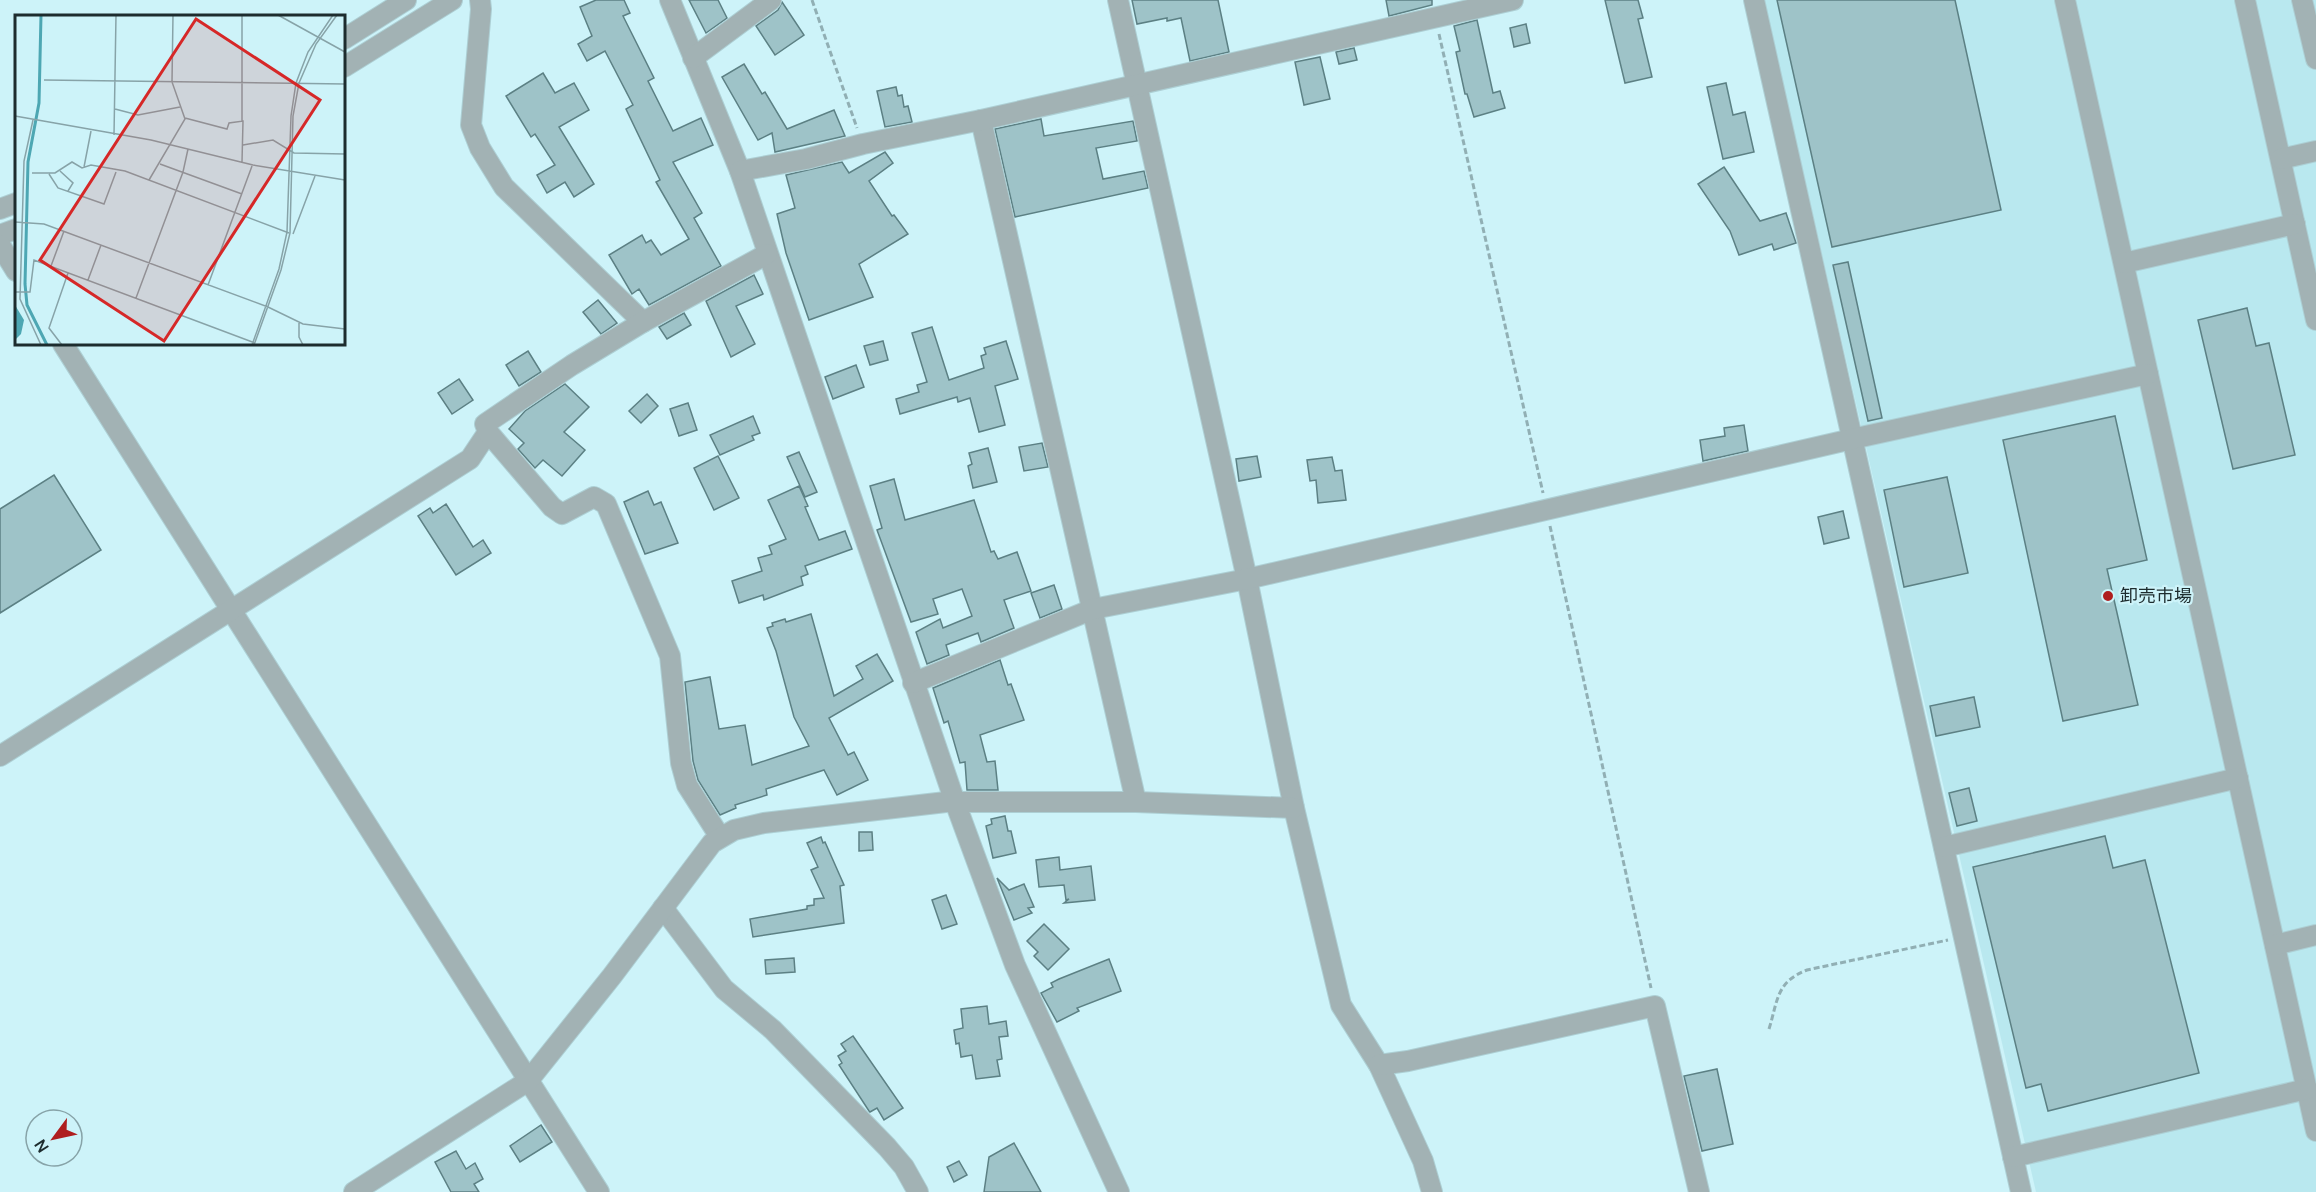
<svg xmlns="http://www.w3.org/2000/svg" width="2316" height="1192" viewBox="0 0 2316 1192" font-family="Manrope,'Noto Sans JP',sans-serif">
  <rect width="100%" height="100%" fill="#cdf3f9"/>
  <!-- built -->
  <path fill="#b9e8ef" d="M1764 0H2316V1192H2036Z"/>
  <!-- building -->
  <g fill="#9ec3c8" stroke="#5c8084" stroke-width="1.5">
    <path d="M596 0H624L630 13 623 16 654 78 648 81 673 131 701 118 713 145 673 162 702 213 694 218 721 266 649 305 639 289 632 294 609 255 642 235 646 243 651 240 661 255 689 239 656 182 660 180 626 109 633 105 605 51 587 61 578 44 592 36 580 7Z"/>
    <path d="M689 0H718L727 18 706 33Z"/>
    <path d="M1132 0H1218L1229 52 1190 61 1181 18 1167 21V18L1137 24Z"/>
    <path d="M1386 0H1432V5L1389 16Z"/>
    <path d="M1605 0H1638L1643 18 1638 19 1652 77 1625 83Z"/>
    <path d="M1777 0H1955L2001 210 1832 247Z"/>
    <path d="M782 2 804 35 775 55 756 26 778 10Z"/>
    <path d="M1477 20 1493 93 1500 91 1505 108 1474 117 1467 94H1465L1456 52 1460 51 1454 26Z"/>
    <path d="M1526 24 1530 43 1514 47 1510 28Z"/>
    <path d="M1354 48 1357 60 1339 64 1336 52Z"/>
    <path d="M1320 57 1330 99 1304 105 1295 62Z"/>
    <path d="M744 64 762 94 765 92 787 129 834 110 845 136 775 152 772 133 758 140 722 77Z"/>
    <path d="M543 73 555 93 574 83 589 110 559 127 594 184 574 197 565 182 547 193 537 175 555 165 535 134 531 137 506 96Z"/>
    <path d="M1726 83 1733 115 1745 112 1754 152 1723 159 1707 87Z"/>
    <path d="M896 87 898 96 902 95 904 107 908 106 912 122 885 127 877 91Z"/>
    <path d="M1041 119 1044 136 1133 121 1137 141 1096 148 1103 179 1144 171 1148 188 1015 217 995 129Z"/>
    <path d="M885 152 893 163 869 181 892 216 894 215 908 234 859 264 873 297 809 320 786 253 777 214 795 208 786 175 842 162 849 173Z"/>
    <path d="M1724 167 1760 221 1786 213 1796 243 1774 250 1772 244 1739 255 1730 231 1698 184Z"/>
    <path d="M1848 262 1882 418 1868 421 1833 265Z"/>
    <path d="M754 275 763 294 736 306 755 344 731 357 706 301Z"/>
    <path d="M598 300 617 323 601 334 583 312Z"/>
    <path d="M2247 308 2256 346 2269 343 2295 455 2233 469 2198 320Z"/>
    <path d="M684 313 691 325 667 339 659 327Z"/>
    <path d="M932 327 949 380 984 368 981 356 986 354 984 348 1006 341 1018 379 995 386 1005 425 979 432 970 398 958 402 957 397 900 414 896 399 919 392 917 385 927 382 912 333Z"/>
    <path d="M883 341 888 360 870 365 864 346Z"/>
    <path d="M528 351 541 372 519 386 506 365Z"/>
    <path d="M856 365 864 387 833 399 825 377Z"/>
    <path d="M459 379 473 400 452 414 438 393Z"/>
    <path d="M565 384 589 407 564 432 585 450 562 476 543 460 535 468 518 449 524 443 509 429 525 411Z"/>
    <path d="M647 394 658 406 641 423 629 411Z"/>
    <path d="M688 403 697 430 679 436 670 409Z"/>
    <path d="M753 416 760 433 752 436 754 440 720 455 710 435Z"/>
    <path d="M2115 416 2147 560 2107 569 2138 705 2063 721 2003 440Z"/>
    <path d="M1744 425 1748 451 1703 461 1700 440 1725 436 1724 428Z"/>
    <path d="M1042 443 1048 467 1024 471 1019 447Z"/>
    <path d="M988 448 997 482 973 488 968 466 972 464 969 453Z"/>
    <path d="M799 452 817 492 805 497 787 457Z"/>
    <path d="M718 456 739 498 714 510 694 468Z"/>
    <path d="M1257 456 1261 477 1239 481 1236 459Z"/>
    <path d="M1332 457 1335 471 1342 470 1346 500 1318 503 1316 480 1310 481 1307 460Z"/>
    <path d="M54 475 101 550 0 613V509Z"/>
    <path d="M1947 477 1968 573 1904 587 1884 490Z"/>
    <path d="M894 479 905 520 974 500 991 552 994 551 998 559 1017 552 1031 591 1004 600 1014 628 981 642 978 633 946 645 949 655 927 664 916 632 940 619 943 628 972 616 962 589 933 599 938 614 911 622 877 530 882 528 870 486Z"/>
    <path d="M799 486 808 506 805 507 819 540 845 531 852 549 805 566 808 574 801 577 803 585 764 600 763 595 739 603 732 581 762 571 758 558 772 554 769 546 786 539 768 500Z"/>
    <path d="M648 491 654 505 661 502 678 543 645 554 624 502Z"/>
    <path d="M446 504 473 547 483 540 491 553 456 575 418 516 430 508 433 513Z"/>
    <path d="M1843 511 1849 538 1824 544 1818 517Z"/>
    <path d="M1054 585 1062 609 1040 618 1031 593Z"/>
    <path d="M811 614 834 696 863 679 856 666 877 654 893 681 829 718 848 755 854 752 868 780 837 795 824 770 766 789 767 795 735 805 736 808 720 815 698 780 693 761 685 682 710 677 719 729 745 725 752 765 809 746 794 717 776 651 767 628 773 626 772 623 785 619 786 622Z"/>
    <path d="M1000 660 1008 685 1011 684 1024 720 980 735 987 762 995 761 998 790H967L965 762 960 763 948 721 944 723 933 688Z"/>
    <path d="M1974 697 1980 727 1936 736 1930 706Z"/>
    <path d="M1969 788 1977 821 1957 826 1949 793Z"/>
    <path d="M1005 816 1008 831H1011L1016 853 993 858 986 826 992 824 991 819Z"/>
    <path d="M859 832H872L873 850 859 851Z"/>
    <path d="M2105 836 2113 868 2145 860 2199 1073 2048 1111 2041 1084 2026 1088 1973 867Z"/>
    <path d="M821 837 823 843 825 842 844 885 840 886 844 923 753 937 750 919 807 909V906L814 905V899L824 898 811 870 818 867 807 843Z"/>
    <path d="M1059 857 1060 870 1091 866 1095 900 1064 903 1069 899 1066 900 1064 885 1039 887 1036 860Z"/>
    <path d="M997 878 1009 890 1024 884 1034 907 1028 908 1032 913 1014 920Z"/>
    <path d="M946 895 957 924 942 929 932 900Z"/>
    <path d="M1044 924 1069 949 1048 970 1034 956 1038 952 1027 941Z"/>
    <path d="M794 958 795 972 766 974 765 960Z"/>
    <path d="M1109 959 1121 991 1077 1008 1079 1011 1057 1022 1041 993 1053 987 1051 983 1059 979Z"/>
    <path d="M987 1006 989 1024 1006 1021 1008 1036 999 1037 1002 1059 997 1060 1000 1076 976 1079 972 1055 961 1057 959 1043 956 1044 954 1030 963 1028 961 1009Z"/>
    <path d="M853 1036 903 1108 884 1120 877 1108 870 1112 869 1111 839 1065 842 1063 838 1056 846 1051 841 1044Z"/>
    <path d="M1717 1069 1733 1144 1702 1151 1684 1076Z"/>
    <path d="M541 1125 552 1142 520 1162 510 1146Z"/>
    <path d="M1014 1143 1041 1192H984L989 1157Z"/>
    <path d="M456 1151 466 1169 475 1163 483 1179 474 1184 479 1192H451L435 1162Z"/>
    <path d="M959 1161 967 1175 954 1182 947 1167Z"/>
  </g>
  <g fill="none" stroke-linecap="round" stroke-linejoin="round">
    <!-- minor casing -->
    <g stroke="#adcfd4" stroke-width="22">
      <g id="minor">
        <path d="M480 0 481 9 471 125 480 148 504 187 643 322"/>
        <path d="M670 0 740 171 955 802 1015 965 1119 1192"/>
        <path d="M1118 0 1247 579 1294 808 1341 1005 1379 1065 1423 1161 1432 1192"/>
        <path d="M1754 0 2021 1192"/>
        <path d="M2065 0 2316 1131"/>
        <path d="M2245 0 2316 320"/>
        <path d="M2302 0 2316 59"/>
        <path d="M344 39 406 0"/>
        <path d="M693 58 771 0"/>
        <path d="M344 67 452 0"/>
        <path d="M981 120 1136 802"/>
        <path d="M2281 159 2316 151"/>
        <path d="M740 171 806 159 863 144 981 120 1513 0"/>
        <path d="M0 209 16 203"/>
        <path d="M0 235 16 229"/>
        <path d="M0 245 16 271"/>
        <path d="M2124 263 2295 224"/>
        <path d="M63 344 599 1192"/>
        <path d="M913 683 1093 609 1247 579 1852 439 2148 374"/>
        <path d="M0 756 470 459 488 432"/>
        <path d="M720 837 687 785 681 763 670 656 606 504 594 497 562 514 552 507 488 432 485 424 572 365 643 322 767 254"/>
        <path d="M1944 847 2238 778"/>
        <path d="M663 908 724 989 773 1030 887 1147 904 1167 918 1192"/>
        <path d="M2275 945 2316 935"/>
        <path d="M1379 1065 1408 1061 1655 1006 1699 1192"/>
        <path d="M2013 1157 2307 1089"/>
        <path d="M354 1192 528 1081 612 976 712 843 734 830 764 823 946 802H1136L1294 808"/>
      </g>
    </g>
    <!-- path -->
    <g stroke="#91afb4" stroke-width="3" stroke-dasharray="6 3" stroke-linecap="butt">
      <path d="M812 0 857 128"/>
      <path d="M1439 34 1543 493"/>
      <path d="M1550 526 1651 988"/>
      <path d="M1769 1029C1778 1000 1776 982 1807 970L1948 940"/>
    </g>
    <!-- minor -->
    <use href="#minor" stroke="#a2b2b4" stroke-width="20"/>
  </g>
  <!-- markers -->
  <circle fill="#af1e1f" stroke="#cdf3f9" stroke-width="2" cx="2108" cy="596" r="6"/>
  <g text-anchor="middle" stroke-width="4.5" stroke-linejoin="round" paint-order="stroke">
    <!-- poi labels -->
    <g font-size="18" fill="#1d2c2e" stroke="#cdf3f9" text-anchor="start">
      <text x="2120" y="602">卸売市場</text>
    </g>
  </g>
  <!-- overview -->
  <g transform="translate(15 15)">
    <rect width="330" height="330" fill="#cdf3f9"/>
    <path d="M0 290 9 305 6 319 0 325Z" fill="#4da7b3"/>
    <path fill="none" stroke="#4da7b3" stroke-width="3" d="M26 0 24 88 13 147 10 269 12 290 32 330"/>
    <path fill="none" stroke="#87a3a8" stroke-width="1.5" d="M227 0V106M263 0 330 37M29 65 330 69M100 94 123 100 165 92M0 101 136 125 238 150 330 165M170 103 212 114 214 108 228 106 227 147M18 105 9 146 5 284 26 330M99 120 101 0M228 130 258 125 279 138 330 139M145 149 227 179M69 152 76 116M45 156 58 168 53 176M17 158H40L57 147 67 153 76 150 110 156 274 218M34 159 43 173 89 189 101 157M134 165 170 104 157 67 158 0M0 207 29 209 253 292 288 309 330 314M278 219 300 161M36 251 49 216M73 265 86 230M193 270 237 151M0 277H15L19 245 240 328M121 283 168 157 173 134M284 307V322L288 330M47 330 34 313 53 258M237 330 264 254 272 217 276 101 281 68 293 37 318 0M239 330 266 255 275 218 278 101 284 68 301 29 322 0"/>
    <path fill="#d62828" fill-opacity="0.15" stroke="#d62828" stroke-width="3" d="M181 4 305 85 149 326 25 245Z"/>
    <rect width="330" height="330" fill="none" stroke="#1d2c2e" stroke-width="3"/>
  </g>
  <!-- north arrow -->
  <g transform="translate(54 1138) rotate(237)"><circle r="28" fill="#cdf3f9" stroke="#87a3a8" stroke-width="1.5"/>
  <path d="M0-4.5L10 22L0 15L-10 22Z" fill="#af1e1f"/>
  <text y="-9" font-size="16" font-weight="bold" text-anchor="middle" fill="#1d2c2e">N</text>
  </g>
</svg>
